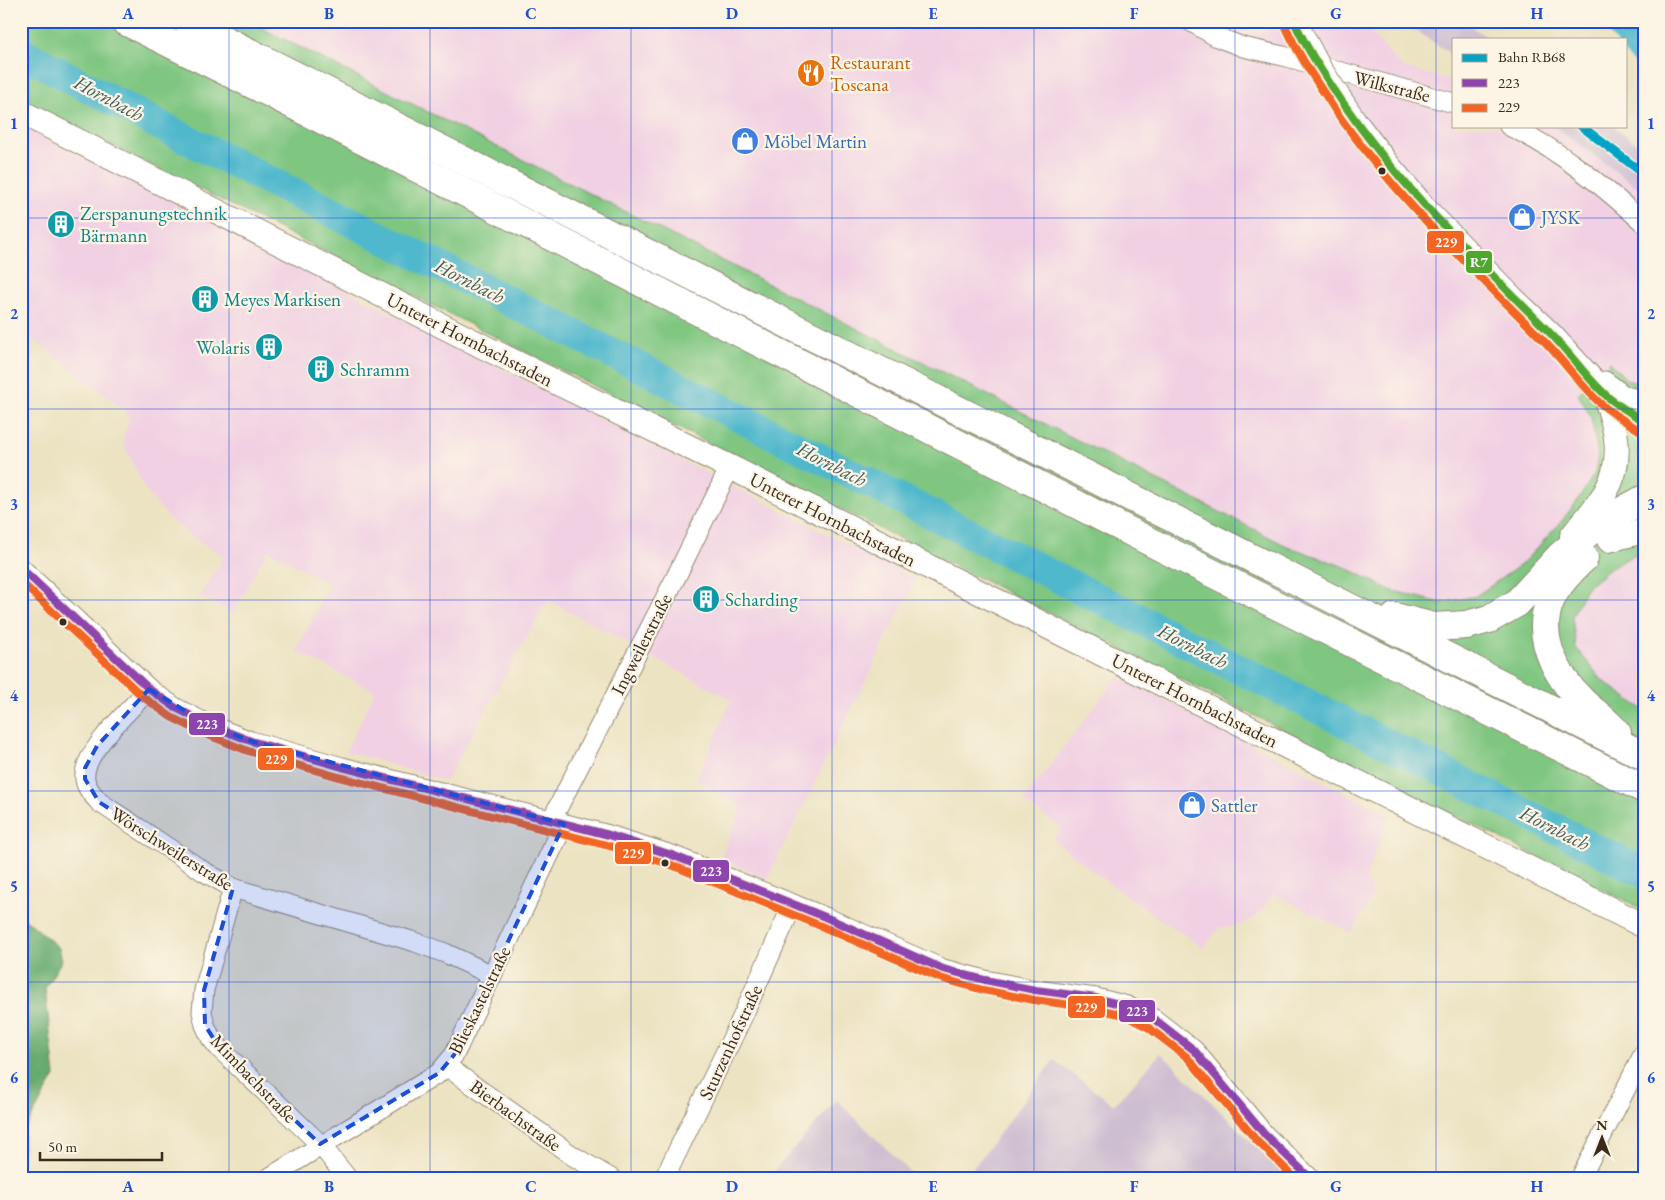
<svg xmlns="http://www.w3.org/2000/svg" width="1665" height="1200" viewBox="0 0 1665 1200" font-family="'EB Garamond',serif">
  <rect width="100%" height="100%" fill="#fcf5e5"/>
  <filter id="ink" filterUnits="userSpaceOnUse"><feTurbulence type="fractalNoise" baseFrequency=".02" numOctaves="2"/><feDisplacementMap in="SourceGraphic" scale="10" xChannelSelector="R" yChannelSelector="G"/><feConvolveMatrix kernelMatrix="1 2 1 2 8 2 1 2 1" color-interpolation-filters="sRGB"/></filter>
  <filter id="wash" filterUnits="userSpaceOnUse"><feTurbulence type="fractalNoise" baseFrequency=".0096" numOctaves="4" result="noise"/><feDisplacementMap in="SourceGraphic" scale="20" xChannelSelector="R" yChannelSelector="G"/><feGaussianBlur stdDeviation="1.12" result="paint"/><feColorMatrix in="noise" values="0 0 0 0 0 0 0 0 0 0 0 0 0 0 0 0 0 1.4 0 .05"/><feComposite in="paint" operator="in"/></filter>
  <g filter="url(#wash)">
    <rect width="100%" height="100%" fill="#ece3c2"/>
    <!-- built -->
    <g fill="#f1d0e3">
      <path d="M249 21H1218L1228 27 1248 31H1270L1330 25 1367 28 1402 67 1454 81V126H1554L1644 192V385L1627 380 1578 394 1591 417 1598 455 1595 472 1578 499 1561 522 1522 564 1476 596 1441 603 1390 590 1345 567 1287 546Z"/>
      <path d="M21 125 916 579 767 879 720 858 742 807 696 780 732 700 548 600 446 781 346 751 375 691 296 651 330 584 268 550 232 614 200 596 224 556 193 538 169 518 146 491 123 442 129 418 124 409 21 330Z"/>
      <path d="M1644 553V710L1602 680 1576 648 1572 616 1586 588 1615 565 1634 555Z"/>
      <path d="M1118 676 1389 815 1366 878 1374 895 1351 933 1274 894 1254 919 1232 927H1220L1208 942 1203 947 1161 920 1099 876 1053 839 1062 828 1023 801Z"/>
    </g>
    <!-- industrial -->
    <g fill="#cebed1">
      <path d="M1402 21H1464L1489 39H1454V56Z"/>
      <path d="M1554 126H1613L1644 149V192Z"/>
      <path d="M1161 1053 1289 1179H965L1054 1060 1114 1105Z"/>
      <path d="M837 1100 917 1179H767Z"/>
    </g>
    <!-- green -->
    <path fill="#7fc681" stroke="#5d7850" d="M21 21H248L1287 546 1345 567 1390 590 1441 603 1476 596 1522 564 1561 522 1578 500 1595 473 1598 455 1591 417 1578 394 1610 362 1627 380 1644 385V553L1634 555 1615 565 1586 588 1572 616 1576 648 1602 680 1644 710V910L21 100Z"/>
    <!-- forest -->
    <path fill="#67ab6f" stroke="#516a46" d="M21 915 59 948 62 960 45 988 55 1076 25 1129 21 1164Z"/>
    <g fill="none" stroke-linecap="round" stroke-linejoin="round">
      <!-- river -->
      <g stroke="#4fb8cc" stroke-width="30">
        <path d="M1618 21 1644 52"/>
        <path d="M21 52 147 119 1644 873"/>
      </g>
    </g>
  </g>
  <g filter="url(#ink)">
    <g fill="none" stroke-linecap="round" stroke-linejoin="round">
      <!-- minor casing -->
      <g stroke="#948670" stroke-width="21">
        <g id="minor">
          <path d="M1190 21 1217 37 1243 47 1283 56 1454 103"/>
          <path d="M1509 126C1560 150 1602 185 1644 223"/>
          <path d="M1605 381 1625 396 1644 400"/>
          <path d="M21 568 149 689 176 708 207 724 251 741 342 767 609 835 672 855 825 917 943 969 985 980 1035 990 1096 998 1127 1006 1154 1019 1194 1050 1265 1135 1311 1179"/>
          <path d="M149 689C132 708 81 753 85 779 86 788 93 795 99 802L203 871 233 888 415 942 445 953 492 975"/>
          <path d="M551 821 675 579 730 467"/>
          <path d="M233 888 204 990 202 1012 205 1025 211 1038 220 1049 320 1144 348 1179"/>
          <path d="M446 1066 573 1156 612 1179"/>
          <path d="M267 1179 439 1073 454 1055 564 824"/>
          <path d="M664 1179 741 1020 793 904"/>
          <path d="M1580 1179 1644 1053"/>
        </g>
      </g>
      <!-- tertiary casing -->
      <g stroke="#948670" stroke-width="26">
        <g id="tertiary">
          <path d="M21 112 486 348 730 467 1644 926"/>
          <path d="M1355 122 1387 164 1426 210 1512 298 1551 335 1604 393 1625 410 1644 421"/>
          <path d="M1572 536C1583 522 1596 508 1605 493 1625 460 1616 427 1604 393"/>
          <path d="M1609 540 1644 531"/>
        </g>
      </g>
      <!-- secondary casing -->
      <g stroke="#948670" stroke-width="30">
        <path id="secondary" d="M1584 536 1602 522 1644 499"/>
      </g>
      <!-- motorway casing -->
      <g stroke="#948670" stroke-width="30">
        <g id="motorway">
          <path d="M125 21 262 89 1178 556 1644 789"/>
          <path d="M187 21 1644 756"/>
          <path d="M1584 558C1573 569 1562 579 1554 593 1532 631 1554 674 1583 702 1595 713 1607 721 1617 733"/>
          <path d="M1395 617 1434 627 1467 625 1489 619 1517 603 1561 555 1584 536"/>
        </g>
      </g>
      <!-- minor -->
      <use href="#minor" stroke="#fff" stroke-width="19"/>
      <!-- tertiary -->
      <use href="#tertiary" stroke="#fff" stroke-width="24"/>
      <!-- secondary -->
      <use href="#secondary" stroke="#fff" stroke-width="28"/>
      <!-- motorway -->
      <use href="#motorway" stroke="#fff" stroke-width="28"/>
      <!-- tertiary-bridge casing -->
      <g stroke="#948670" stroke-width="26" stroke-linecap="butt">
        <path id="tertiary-bridge" d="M1294 21 1319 68 1355 122"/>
      </g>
      <!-- tertiary-bridge -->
      <use href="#tertiary-bridge" stroke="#fff" stroke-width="24"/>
      <!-- bus-1 casing -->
      <g stroke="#fcf5e5" stroke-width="11">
        <path id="bus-1" d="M21 568 149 689 176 708 207 724 251 741 342 767 609 835 672 855 825 917 943 969 985 980 1035 990 1096 998 1127 1006 1154 1019 1194 1050 1265 1135 1311 1179"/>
      </g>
      <!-- bus-2 casing -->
      <g stroke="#fcf5e5" stroke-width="11">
        <g id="bus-2">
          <path d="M1285 25C1298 55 1317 82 1335 110 1395 196 1469 266 1543 340 1563 360 1580 385 1601 404 1613 414 1626 422 1639 430"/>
          <path d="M21 582 142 696 171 717 203 733 248 751 339 777 606 845 669 864 821 926 940 978 983 990 1034 1000 1094 1008 1124 1015 1149 1028 1187 1057 1257 1141 1296 1179"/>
        </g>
      </g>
      <!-- bus-3 casing -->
      <g stroke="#fcf5e5" stroke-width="11">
        <path id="bus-3" d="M1294 21C1307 50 1325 76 1343 103 1403 191 1476 258 1550 333 1571 354 1587 379 1609 398 1620 407 1632 414 1644 421"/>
      </g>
      <!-- bus-1 -->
      <use href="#bus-1" stroke="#8e44ad" stroke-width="8"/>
      <!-- bus-2 -->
      <use href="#bus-2" stroke="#f26522" stroke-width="8"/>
      <!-- bus-3 -->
      <use href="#bus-3" stroke="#50a730" stroke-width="8"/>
      <!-- rail-1 casing -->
      <g stroke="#fcf5e5" stroke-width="12">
        <path id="rail-1" d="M1581 126 1644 174"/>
      </g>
      <!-- rail-1 -->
      <use href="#rail-1" stroke="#03a3c5" stroke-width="9"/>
    </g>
  </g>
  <!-- marked area -->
  <path fill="#1d4ed8" fill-opacity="0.2" stroke="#1d4ed8" stroke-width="4" stroke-dasharray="10 6" stroke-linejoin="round" d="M149 689 207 724 251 741 564 824 454 1055 439 1073 320 1144 220 1049 205 1025 204 990 233 888 99 802 85 779V768L97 746Z"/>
  <!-- grid -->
  <path fill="none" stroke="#1d4ed8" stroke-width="1" stroke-opacity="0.55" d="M229 21V1179M430 21V1179M631 21V1179M832 21V1179M1034 21V1179M1235 21V1179M1436 21V1179M21 218H1644M21 409H1644M21 600H1644M21 791H1644M21 982H1644"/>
  <!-- icons -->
  <defs>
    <g id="restaurant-disc" transform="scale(1.4375)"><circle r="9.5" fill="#e8710a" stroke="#fcf5e5"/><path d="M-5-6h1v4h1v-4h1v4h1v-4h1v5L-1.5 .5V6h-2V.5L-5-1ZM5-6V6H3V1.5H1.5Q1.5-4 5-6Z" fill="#fff"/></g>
    <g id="shop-disc" transform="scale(1.4375)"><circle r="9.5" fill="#3f7fe0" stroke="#fcf5e5"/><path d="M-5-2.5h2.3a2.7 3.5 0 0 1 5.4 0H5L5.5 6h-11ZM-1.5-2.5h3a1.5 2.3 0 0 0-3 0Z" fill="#fff"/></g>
    <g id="building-disc" transform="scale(1.4375)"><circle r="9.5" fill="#0f9aa8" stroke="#fcf5e5"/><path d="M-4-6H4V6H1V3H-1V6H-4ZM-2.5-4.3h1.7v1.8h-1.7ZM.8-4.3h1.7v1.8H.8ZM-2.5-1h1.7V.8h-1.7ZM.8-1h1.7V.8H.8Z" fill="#fff"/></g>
  </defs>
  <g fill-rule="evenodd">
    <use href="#restaurant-disc" x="811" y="73"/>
    <use href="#shop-disc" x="745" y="141"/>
    <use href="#shop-disc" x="1522" y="217"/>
    <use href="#building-disc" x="61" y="224"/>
    <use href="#building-disc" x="205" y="299"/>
    <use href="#building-disc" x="269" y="347"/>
    <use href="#building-disc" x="321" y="369"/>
    <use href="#building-disc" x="706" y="599"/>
    <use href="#shop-disc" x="1192" y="805"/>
  </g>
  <!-- markers -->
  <g fill="#3b2a1e" stroke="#fcf5e5" stroke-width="2">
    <circle cx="1382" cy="171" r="4.5"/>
    <circle cx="63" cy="622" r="4.5"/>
    <circle cx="665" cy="863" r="4.5"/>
  </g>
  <g text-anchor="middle" stroke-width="4.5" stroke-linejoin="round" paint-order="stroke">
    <!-- food labels -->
    <g font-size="19" fill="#c56008" stroke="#fcf5e5" text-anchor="start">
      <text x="830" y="69">Restaurant<tspan x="830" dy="22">Toscana</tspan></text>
    </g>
    <!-- street labels -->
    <g font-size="19" fill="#3b2a1e" stroke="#fcf5e5">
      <text transform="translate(1392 86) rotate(14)" y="7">Wilkstraße</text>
      <text transform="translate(470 339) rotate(27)" y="7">Unterer Hornbachstaden</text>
      <text transform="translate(833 519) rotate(27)" y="7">Unterer Hornbachstaden</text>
      <text transform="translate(641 644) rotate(-63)" y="7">Ingweilerstraße</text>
      <text transform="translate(1195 700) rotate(27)" y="7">Unterer Hornbachstaden</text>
      <text transform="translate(172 848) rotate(32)" y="7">Wörschweilerstraße</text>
      <text transform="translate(479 1000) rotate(-64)" y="7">Blieskastelstraße</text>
      <text transform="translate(730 1042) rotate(-65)" y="7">Sturzenhofstraße</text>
      <text transform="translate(254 1078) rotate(46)" y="7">Mimbachstraße</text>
      <text transform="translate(516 1115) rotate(36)" y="7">Bierbachstraße</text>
    </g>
    <!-- shop labels -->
    <g font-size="19" fill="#366cbe" stroke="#fcf5e5" text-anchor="start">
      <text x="764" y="148">Möbel Martin</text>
      <text x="1541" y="224">JYSK</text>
      <text x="1211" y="812">Sattler</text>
    </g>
    <!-- culture labels -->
    <g font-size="19" fill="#0d838f" stroke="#fcf5e5" text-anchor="start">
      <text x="80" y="220">Zerspanungstechnik<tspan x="80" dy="22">Bärmann</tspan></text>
      <text x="224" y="306">Meyes Markisen</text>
      <text x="250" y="354" text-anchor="end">Wolaris</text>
      <text x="340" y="376">Schramm</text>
      <text x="725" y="606">Scharding</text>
    </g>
    <!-- water labels -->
    <g font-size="20" font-style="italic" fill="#425c5b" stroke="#fcf5e5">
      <text transform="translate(109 98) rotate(28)" y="7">Hornbach</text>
      <text transform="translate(470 281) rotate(27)" y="7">Hornbach</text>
      <text transform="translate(832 464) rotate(27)" y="7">Hornbach</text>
      <text transform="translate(1193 646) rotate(27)" y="7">Hornbach</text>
      <text transform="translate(1555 828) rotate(27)" y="7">Hornbach</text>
    </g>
  </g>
  <g stroke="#fcf5e5" stroke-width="2">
    <rect x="1426" y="230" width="39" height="24" rx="5" fill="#f26522"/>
    <rect x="1465" y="250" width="28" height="24" rx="5" fill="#50a730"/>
    <rect x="188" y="712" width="38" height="24" rx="5" fill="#8e44ad"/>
    <rect x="257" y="747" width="38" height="24" rx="5" fill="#f26522"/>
    <rect x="614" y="841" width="38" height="24" rx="5" fill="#f26522"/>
    <rect x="692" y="859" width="38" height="24" rx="5" fill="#8e44ad"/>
    <rect x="1067" y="995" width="39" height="24" rx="5" fill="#f26522"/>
    <rect x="1118" y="999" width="38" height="24" rx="5" fill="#8e44ad"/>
  </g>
  <g font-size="14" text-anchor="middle" font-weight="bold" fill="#fff">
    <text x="1446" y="247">229</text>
    <text x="1479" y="267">R7</text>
    <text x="207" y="729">223</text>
    <text x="276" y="764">229</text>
    <text x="633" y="858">229</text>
    <text x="711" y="876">223</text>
    <text x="1086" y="1012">229</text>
    <text x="1137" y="1016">223</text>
  </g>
  <!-- margin -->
  <rect width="1665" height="1200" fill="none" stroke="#fcf5e5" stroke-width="55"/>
  <!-- legend -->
  <rect x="1452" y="38" width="175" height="90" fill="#fcf5e5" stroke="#afa495"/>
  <rect x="1462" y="54" width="25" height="8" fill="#03a3c5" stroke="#afa495"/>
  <text x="1498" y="62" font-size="15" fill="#3b2a1e">Bahn RB68</text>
  <rect x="1462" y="79" width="25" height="8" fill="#8e44ad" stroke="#afa495"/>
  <text x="1498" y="88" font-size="15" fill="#3b2a1e">223</text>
  <rect x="1462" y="104" width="25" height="8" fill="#f26522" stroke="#afa495"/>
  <text x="1498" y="112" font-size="15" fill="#3b2a1e">229</text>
  <!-- north arrow -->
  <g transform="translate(1602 1138)" stroke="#fcf5e5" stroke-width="4" paint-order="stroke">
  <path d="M0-4L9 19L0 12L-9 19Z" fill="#3b2a1e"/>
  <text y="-8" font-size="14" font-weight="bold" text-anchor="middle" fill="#3b2a1e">N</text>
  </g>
  <!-- scale -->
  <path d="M40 1152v8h122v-8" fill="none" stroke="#3b2a1e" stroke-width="2.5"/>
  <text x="48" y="1152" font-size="15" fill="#3b2a1e" stroke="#fcf5e5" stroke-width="4" paint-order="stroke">50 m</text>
  <rect x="28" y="28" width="1610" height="1144" fill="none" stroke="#1d4ed8" stroke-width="2"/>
  <g font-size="16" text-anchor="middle" font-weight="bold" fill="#1d4ed8">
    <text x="128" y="19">A</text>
    <text x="329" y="19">B</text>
    <text x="531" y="19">C</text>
    <text x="732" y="19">D</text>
    <text x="933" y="19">E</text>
    <text x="1134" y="19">F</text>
    <text x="1336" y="19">G</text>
    <text x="1537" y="19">H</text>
    <text x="14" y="129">1</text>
    <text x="1651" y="129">1</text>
    <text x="14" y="319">2</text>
    <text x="1651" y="319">2</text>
    <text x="14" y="510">3</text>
    <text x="1651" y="510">3</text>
    <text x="14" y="701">4</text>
    <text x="1651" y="701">4</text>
    <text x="14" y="892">5</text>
    <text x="1651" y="892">5</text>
    <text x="14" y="1083">6</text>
    <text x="1651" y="1083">6</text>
    <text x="128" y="1192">A</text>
    <text x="329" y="1192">B</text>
    <text x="531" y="1192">C</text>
    <text x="732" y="1192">D</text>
    <text x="933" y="1192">E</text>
    <text x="1134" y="1192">F</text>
    <text x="1336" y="1192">G</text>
    <text x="1537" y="1192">H</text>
  </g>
</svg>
